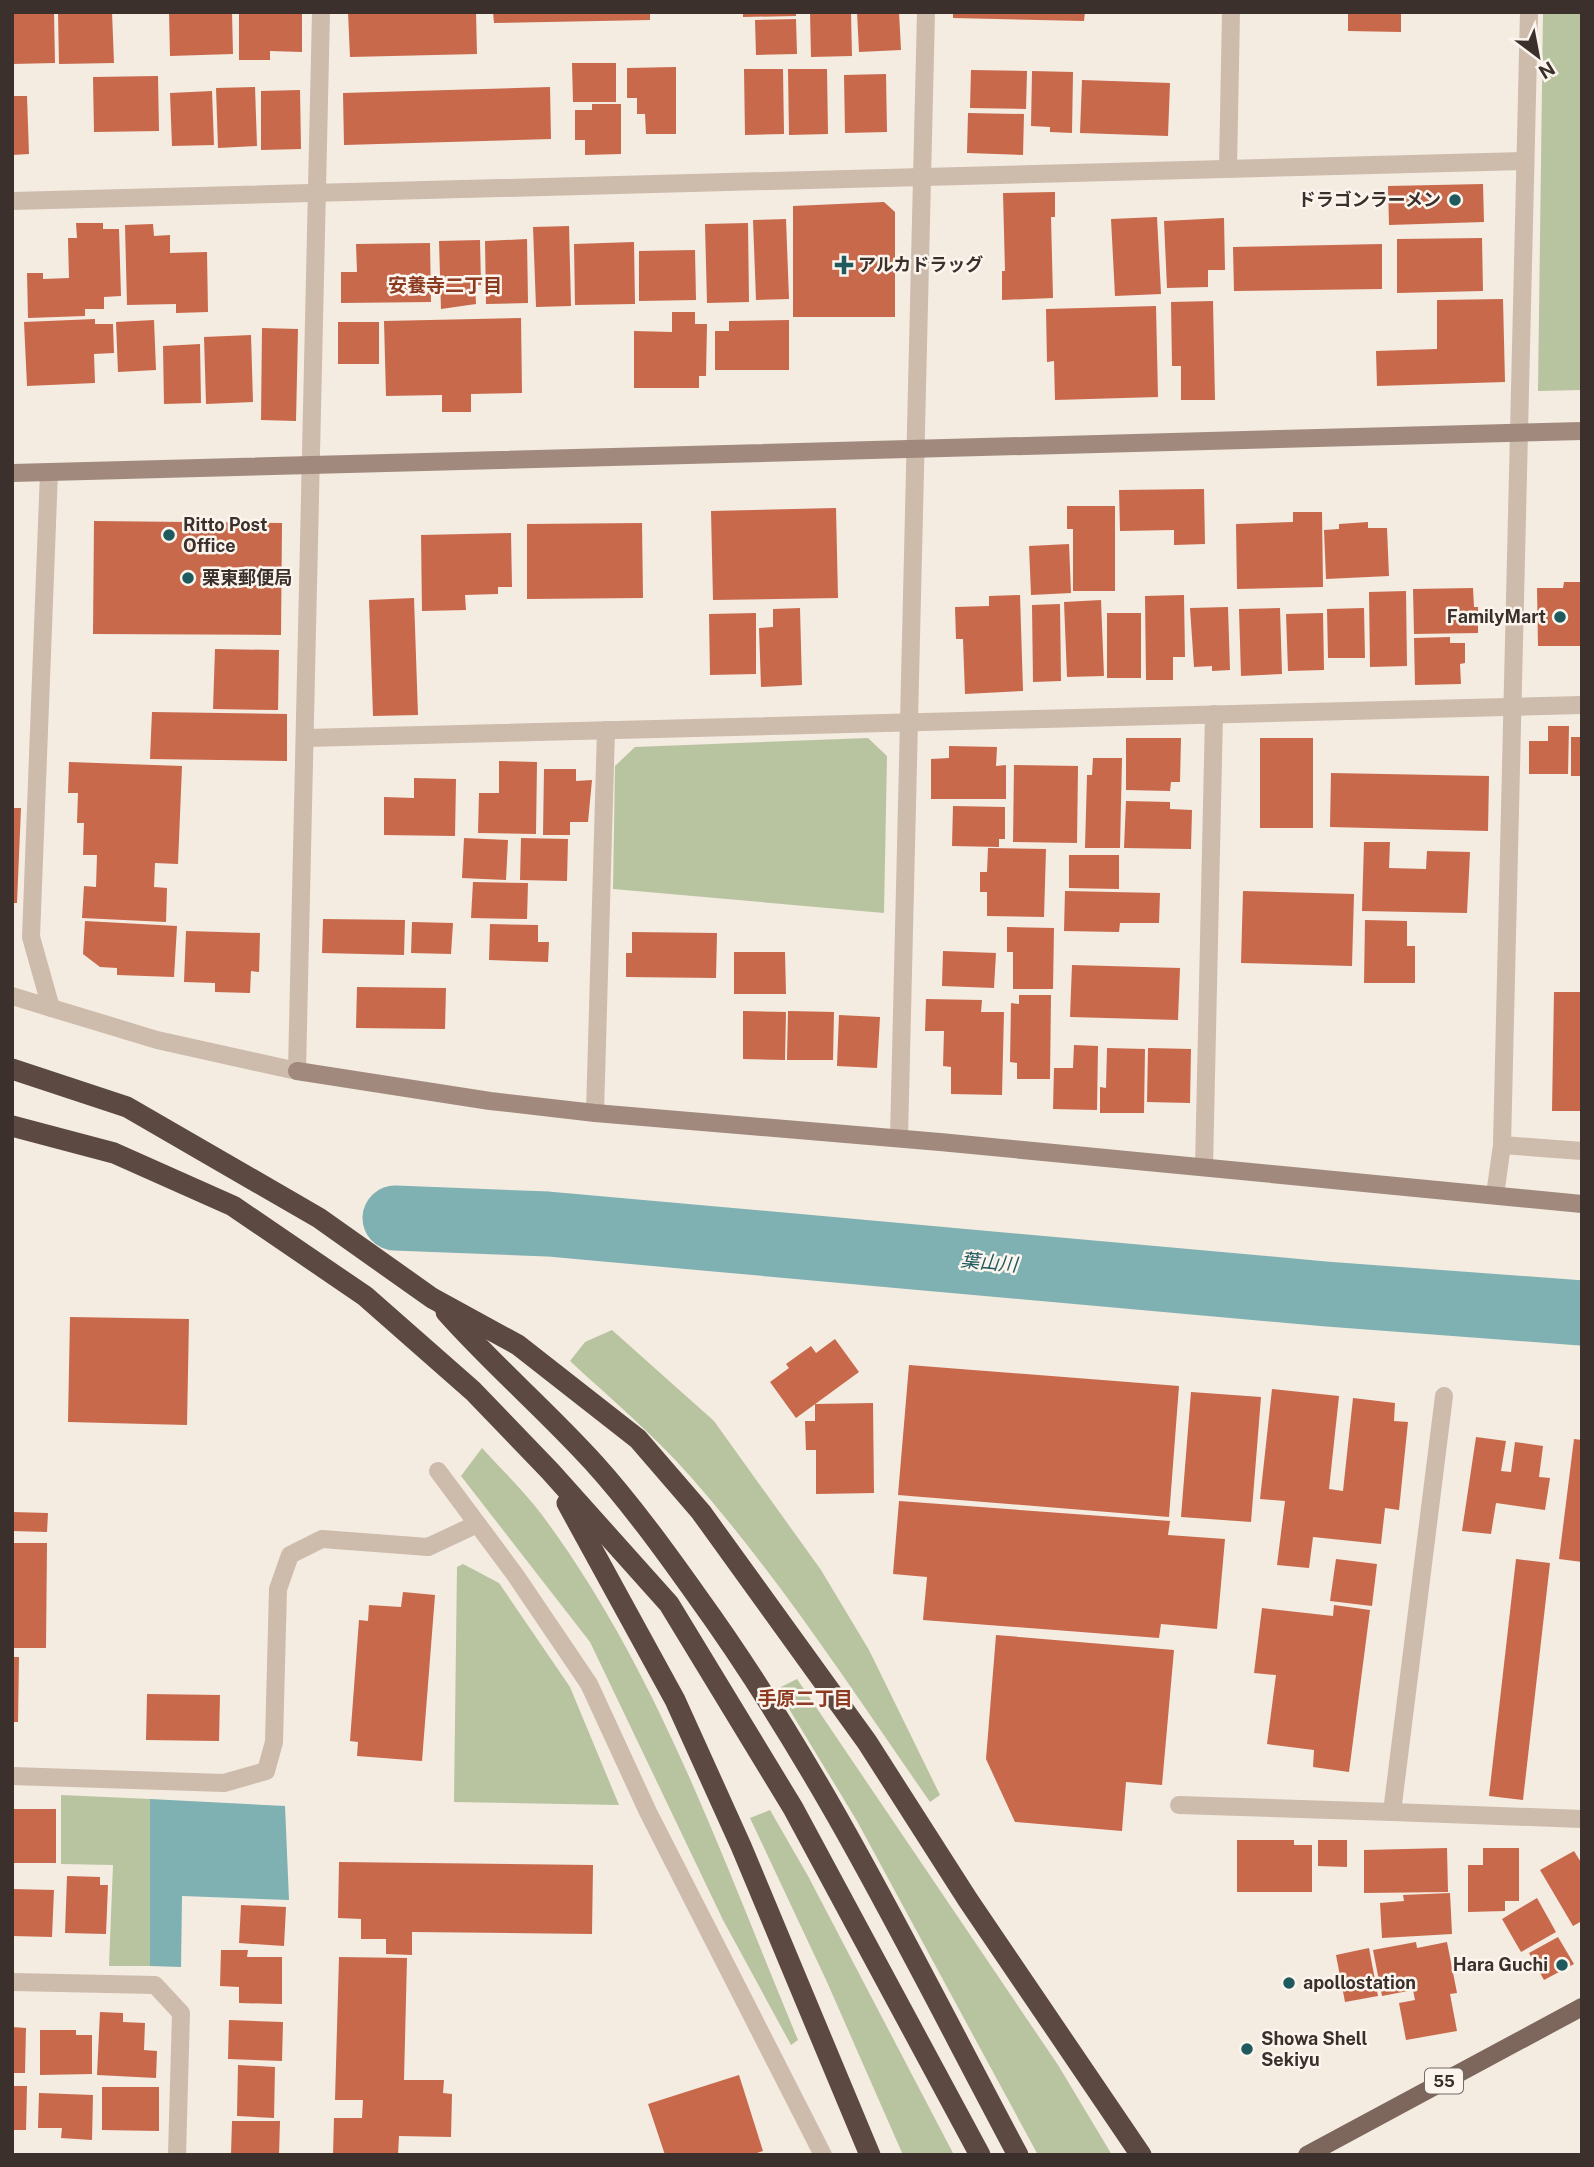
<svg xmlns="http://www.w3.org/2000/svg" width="1594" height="2167" viewBox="0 0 1594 2167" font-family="'Public Sans','Noto Sans JP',sans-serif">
  <rect width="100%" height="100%" fill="#f4ebe1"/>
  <!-- green -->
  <g fill="#b8c4a0">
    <path d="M1543 12H1582V390L1538 391Z"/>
    <path d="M868 738 887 756 884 913 613 889 615 766 635 747Z"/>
    <path d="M612 1330 714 1421 821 1570 869 1650 940 1795 930 1802C853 1691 779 1577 690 1476 653 1434 611 1399 570 1361L585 1342Z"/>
    <path d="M482 1448C502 1470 524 1491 542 1515 659 1672 723 1861 798 2040L791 2045 723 1920 590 1642 461 1476Z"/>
    <path d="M463 1564 499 1583 570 1687 619 1805 454 1802 457 1567Z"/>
    <path d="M797 1679 1058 2065 1112 2155H1038L857 1821 777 1689Z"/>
    <path d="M61 1795 150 1799V1966H109L113 1865 61 1864Z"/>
    <path d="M770 1810 808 1876 954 2155H903L827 1982 750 1818Z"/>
  </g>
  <!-- water -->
  <path fill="#7fb0b2" d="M150 1799 285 1806 289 1900 182 1896 181 1967 150 1966Z"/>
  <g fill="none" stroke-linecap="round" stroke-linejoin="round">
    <!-- river -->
    <path stroke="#7fb0b2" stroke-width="65" d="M395 1218 548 1224 1326 1294 1582 1313"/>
  </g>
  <!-- building -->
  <g fill="#c8694b">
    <path d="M12 12H54L55 63 12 64Z"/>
    <path d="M58 12H112L114 63 59 64Z"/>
    <path d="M169 12H232L233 54 170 56Z"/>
    <path d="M239 12H302V52L270 51V60H239Z"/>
    <path d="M348 12H476L477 54 350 57Z"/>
    <path d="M493 12H650V20L494 23Z"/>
    <path d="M743 12H796V16L743 17Z"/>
    <path d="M810 12H851L852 56 811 57Z"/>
    <path d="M857 12H899L901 50 859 52Z"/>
    <path d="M953 12H1085L1084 21 953 18Z"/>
    <path d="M1348 12H1401V32L1348 31Z"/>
    <path d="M796 19 797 54 756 55 755 20Z"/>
    <path d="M572 63H616V102H573Z"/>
    <path d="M676 67V134H646L645 114H637V98H627V68Z"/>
    <path d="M744 69H783L784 134 745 135Z"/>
    <path d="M788 69H827L828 134 789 135Z"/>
    <path d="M971 70 1027 71 1026 109 970 108Z"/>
    <path d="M1032 71 1073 72 1072 133 1050 132V127L1031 126Z"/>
    <path d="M886 74 887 132 845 133 844 75Z"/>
    <path d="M158 76 159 131 94 132 93 77Z"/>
    <path d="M1082 80 1170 83 1168 136 1080 133Z"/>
    <path d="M255 87 257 146 218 148 216 88Z"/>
    <path d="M550 87 551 139 344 145 343 93Z"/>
    <path d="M300 90 301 149 261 150V91Z"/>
    <path d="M212 91 214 145 172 146 170 93Z"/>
    <path d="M12 96H27L29 154 12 155Z"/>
    <path d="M592 104H621V154L585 155V140H575V110H592Z"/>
    <path d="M968 113 1024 114 1023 155 967 153Z"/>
    <path d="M1483 184 1484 222 1389 225 1388 186Z"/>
    <path d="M1055 192V217H1051L1053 298 1002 300V271H1005L1003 193Z"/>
    <path d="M884 202 895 212V317H793V206Z"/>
    <path d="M1157 217 1161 294 1115 296 1111 219Z"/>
    <path d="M1224 218 1225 270H1208V287L1167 288 1164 221Z"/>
    <path d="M786 219 789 299 756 300 753 220Z"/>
    <path d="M76 223H103V229H119L121 296 104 297V309H85V316L28 318 27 273H43V279L69 278 68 238H77Z"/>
    <path d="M748 223 749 302 707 303 705 224Z"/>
    <path d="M153 224 154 236 170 235V253L207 252 208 312 176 313V304L127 305 125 225Z"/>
    <path d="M569 226 571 306 536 307 533 227Z"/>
    <path d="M1482 238 1483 291 1397 293V239Z"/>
    <path d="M527 239 528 303 486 304 485 241Z"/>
    <path d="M480 240 481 285H475L476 304 441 309 439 241Z"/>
    <path d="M634 242 635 304 575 305 574 244Z"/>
    <path d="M430 243 431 302 341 303V272H357L356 244Z"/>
    <path d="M1382 244V289L1234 291 1233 247Z"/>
    <path d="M695 250 696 300 639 301V251Z"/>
    <path d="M1503 299 1505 382 1377 386 1376 351 1437 349V300Z"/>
    <path d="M1213 301 1215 400H1181V366H1172L1171 302Z"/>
    <path d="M1156 306 1158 397 1055 400 1054 361 1047 362 1046 309Z"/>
    <path d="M672 312H695V324H707L706 376H699V388H634V331L672 332Z"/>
    <path d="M521 318 522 393 471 394V412H442V395L386 396 384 321Z"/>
    <path d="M95 319V324H113L114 353 94 354 95 383 27 386 24 322Z"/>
    <path d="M154 320 156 370 118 372 116 322Z"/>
    <path d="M789 320V370H715V331H729V321Z"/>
    <rect x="338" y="322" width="41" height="42"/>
    <path d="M262 328 298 329 296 421 261 420Z"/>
    <path d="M251 335 253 402 206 404 204 337Z"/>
    <path d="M200 344 201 403 164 404 163 346Z"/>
    <path d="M1204 489 1205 544 1174 545V530L1120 531 1119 490Z"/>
    <path d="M1067 506H1115V591H1073V529H1067Z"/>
    <path d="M836 508 838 598 713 600 711 511Z"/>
    <path d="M1293 512H1322L1323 587 1237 589 1236 524 1293 522Z"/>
    <path d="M94 521 282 523 281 635 93 634Z"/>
    <path d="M1368 522V528H1387L1389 576 1326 579 1324 530 1339 529V524Z"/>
    <path d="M642 523 643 598 527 599V524Z"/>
    <path d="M511 533 512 587H498V594L465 595 466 610 422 611 421 535Z"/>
    <path d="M1069 544 1071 593 1031 595 1029 546Z"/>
    <path d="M1564 582H1582V646H1538L1537 588H1563Z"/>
    <path d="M1473 588 1474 607H1478V633L1414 634 1413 589Z"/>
    <path d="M1406 591 1407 666 1370 667 1369 592Z"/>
    <path d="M1020 595 1023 691 965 694 963 639H956L955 607 989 606V596Z"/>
    <path d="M1184 595 1185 657H1173V680H1146L1145 596Z"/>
    <path d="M414 598 418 715 373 716 369 600Z"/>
    <path d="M1101 600 1104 676 1067 677 1064 602Z"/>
    <path d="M1060 604 1061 681 1033 682 1032 605Z"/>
    <path d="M1228 607 1230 670 1212 671V666L1194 667 1190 608Z"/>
    <path d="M800 608 802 685 761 687 759 628 773 627V609Z"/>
    <path d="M1280 608 1282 674 1241 676 1239 609Z"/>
    <path d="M1364 608 1365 658H1328L1327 609Z"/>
    <path d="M756 613V674L710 675 709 614Z"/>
    <rect x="1107" y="613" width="34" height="65"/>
    <path d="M1323 613 1324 670 1288 671 1286 614Z"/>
    <path d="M1450 637V643H1465V663L1460 664 1461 684 1415 685 1414 638Z"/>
    <path d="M215 649 279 650 278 710 213 709Z"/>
    <path d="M152 712 287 714V761L150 759Z"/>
    <path d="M1548 726H1569L1568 774H1529V741H1548Z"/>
    <rect x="1571" y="737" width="11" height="39"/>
    <path d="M1126 738H1181L1180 782H1171L1170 791 1126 790Z"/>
    <rect x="1260" y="738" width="53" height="90"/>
    <path d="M949 746 997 747 996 766 1006 765V799H931V759L949 758Z"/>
    <path d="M1093 758H1122L1120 848H1085L1087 775H1092Z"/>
    <path d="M499 761 537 762 536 834 478 833 479 793H499Z"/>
    <path d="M69 762 182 766 178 864 155 863 154 887 167 888 166 922 82 918 84 886 96 887 97 855H83L84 823H77L78 793H68Z"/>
    <path d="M1014 765 1078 766 1077 843 1013 842Z"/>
    <path d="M544 769H576V781L592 780 588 822H570V835H543Z"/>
    <path d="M1331 773 1489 776 1488 831 1330 827Z"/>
    <path d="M414 778 456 779 455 836 384 835V797L414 798Z"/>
    <path d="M1126 801 1170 802V809L1192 810 1191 849 1124 848Z"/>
    <path d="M953 806 1005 807V839H999V847L952 846Z"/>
    <path d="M12 808H21L17 903H12Z"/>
    <path d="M464 838 508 840 506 880 462 878Z"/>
    <path d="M521 838 568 839 567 881 520 880Z"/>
    <path d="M1364 842H1390L1389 868 1426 869 1427 851 1470 852 1467 913 1362 911Z"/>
    <path d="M988 848 1046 849 1044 917 987 916V892H980V872H987Z"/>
    <path d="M1069 855H1119V889L1069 888Z"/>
    <path d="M473 882 528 883 527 919 471 918Z"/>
    <path d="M1065 891 1160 893 1159 923H1120L1119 932 1064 931Z"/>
    <path d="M1243 891 1354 894 1352 966 1241 963Z"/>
    <path d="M323 919 405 920 404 955 322 953Z"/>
    <path d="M1365 920 1407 921V946H1415V983H1364Z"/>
    <path d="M85 921 177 926 174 977 117 975V968L100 967 83 954Z"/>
    <path d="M412 922 453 923 451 954 411 953Z"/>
    <path d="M490 924 538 925V942H549L548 962 489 960Z"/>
    <path d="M1007 927 1054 928 1053 989H1013V952H1007Z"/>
    <path d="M186 931 260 933 259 972 251 971 250 993 215 992V983L184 982Z"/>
    <path d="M632 932 717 933 716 978 626 977V953H632Z"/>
    <path d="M943 951 996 953 994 988 942 986Z"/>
    <path d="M734 952H785L786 994H734Z"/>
    <path d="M1072 965 1180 968 1178 1020 1070 1017Z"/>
    <path d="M357 987 446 988 445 1029 356 1028Z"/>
    <path d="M1554 992H1582V1111H1552Z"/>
    <path d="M1019 995H1051L1050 1079H1017V1063L1010 1062 1011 1003 1019 1004Z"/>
    <path d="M926 999 982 1000 981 1012H1004L1002 1095 951 1094V1067L943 1066 944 1031H925Z"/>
    <path d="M743 1011 786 1012 785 1060 743 1059Z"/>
    <path d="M788 1011 834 1012 833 1060H787Z"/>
    <path d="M839 1015 880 1017 877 1068 837 1066Z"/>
    <path d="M1074 1045 1098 1046 1097 1110 1053 1109 1054 1068H1073Z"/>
    <path d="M1107 1048 1145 1049 1144 1113H1100V1087L1106 1088Z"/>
    <path d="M1148 1048 1191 1049 1190 1103 1147 1102Z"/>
    <path d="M70 1317 189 1319 187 1425 68 1422Z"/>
    <path d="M835 1339 859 1372 796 1418 770 1382 789 1368 786 1364 811 1346 816 1353Z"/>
    <path d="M909 1365 1179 1386 1169 1517 898 1495Z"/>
    <path d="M1272 1389 1339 1396 1329 1489 1343 1491 1353 1398 1395 1403 1394 1421 1408 1422 1399 1510 1385 1508 1381 1544 1313 1537 1309 1568 1277 1565 1285 1501 1260 1499Z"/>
    <path d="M1191 1392 1261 1397 1251 1522 1181 1517Z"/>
    <path d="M873 1403 874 1493 816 1494V1450H806L805 1421H815V1404Z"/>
    <path d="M1476 1437 1506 1441 1501 1471 1511 1472 1515 1442 1543 1446 1539 1477 1550 1478 1545 1510 1496 1503 1491 1534 1462 1531Z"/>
    <path d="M1574 1439 1582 1440V1562L1559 1559Z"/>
    <path d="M899 1501 1170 1521 1168 1535 1225 1539 1217 1629 1161 1624 1159 1638 923 1620 927 1577 893 1574Z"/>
    <path d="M12 1512 48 1513 47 1532 12 1531Z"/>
    <path d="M12 1543H47L46 1648H12Z"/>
    <path d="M1336 1559 1377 1564 1372 1606 1330 1601Z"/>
    <path d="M1516 1559 1550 1563 1523 1800 1489 1796Z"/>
    <path d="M403 1592 435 1595 422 1761 357 1756 358 1742 350 1741 359 1620 368 1621 369 1605 401 1607Z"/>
    <path d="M1334 1605 1370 1610 1349 1772 1313 1767 1314 1750 1267 1744 1276 1675 1254 1673 1262 1608 1333 1616Z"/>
    <path d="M996 1635 1174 1650 1162 1785 1126 1782 1122 1831 1015 1822 986 1759Z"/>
    <path d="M12 1657H19L18 1722H12Z"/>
    <path d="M147 1694 220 1695 219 1741 146 1740Z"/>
    <rect x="12" y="1809" width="44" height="54"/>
    <path d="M1237 1840H1294V1845H1312V1892H1237Z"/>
    <path d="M1318 1840H1347V1867L1318 1866Z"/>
    <path d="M1447 1848 1448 1892 1364 1893V1850Z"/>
    <path d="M1483 1848H1519V1901H1505V1911L1468 1912V1865H1483Z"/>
    <path d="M1574 1851 1582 1864V1921L1573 1926 1540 1870Z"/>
    <path d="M339 1862 593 1865 592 1934 412 1932V1955L386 1954V1939H361V1919L338 1918Z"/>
    <path d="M67 1876 100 1877V1885H108L106 1934 65 1933Z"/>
    <path d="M12 1889 54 1890 52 1937 12 1936Z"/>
    <path d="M1450 1893 1452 1934 1382 1938 1380 1903 1404 1901 1403 1895Z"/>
    <path d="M1537 1898 1556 1932 1521 1952 1502 1919Z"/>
    <path d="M241 1905 286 1907 284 1946 239 1943Z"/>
    <path d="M1558 1937 1574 1964 1544 1980 1529 1953Z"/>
    <path d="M1416 1942 1417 1948 1447 1942 1457 1993 1450 1994 1457 2031 1406 2040 1399 2003 1415 2000 1413 1990 1382 1996 1373 1950Z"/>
    <path d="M1369 1948 1378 1996 1345 2002 1336 1955Z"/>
    <path d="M221 1950H248L247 1957H282V2004L239 2003V1987L220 1986Z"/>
    <path d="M339 1957 407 1958 404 2080H444L443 2093 452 2094 451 2137 399 2136 398 2155H333L334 2118H362L363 2100H335Z"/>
    <path d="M100 2012 123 2013V2022L145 2023 144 2050 157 2051 156 2078 97 2075Z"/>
    <path d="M229 2020 283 2022 282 2061 228 2059Z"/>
    <path d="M12 2027 26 2028 25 2073H12Z"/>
    <path d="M40 2030H76V2035H92V2074L40 2075Z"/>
    <path d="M238 2065 275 2067 274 2118 237 2116Z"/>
    <path d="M739 2075 763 2151 751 2155H665L648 2104Z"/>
    <path d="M12 2086H27L26 2130H12Z"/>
    <path d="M102 2087H159V2131L102 2130Z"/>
    <path d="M39 2093 93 2095 92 2140 61 2138 62 2128H38Z"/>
    <path d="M232 2121H280L279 2155H231Z"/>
  </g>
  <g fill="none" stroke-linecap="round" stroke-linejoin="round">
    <!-- street -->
    <g stroke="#cdbbac" stroke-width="18">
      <path d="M1228 168 1231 12"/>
      <path d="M12 201 1524 161"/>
      <path d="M49 472 31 937 51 1008"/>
      <path d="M305 738 1582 705"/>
      <path d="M12 996 157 1040 297 1071 321 12"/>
      <path d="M595 1113 606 730"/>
      <path d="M899 1138 926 12"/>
      <path d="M1502 1145 1582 1151"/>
      <path d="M1204 1167 1214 714"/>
      <path d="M1495 1195 1502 1145 1529 12"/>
      <path d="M1444 1396 1392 1812 1582 1819"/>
      <path d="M438 1471 516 1576 589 1684 648 1812 823 2155"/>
      <path d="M12 1776 224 1783 266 1771 274 1742 278 1589 290 1555 322 1539 428 1547 477 1524"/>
      <path d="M1179 1805 1392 1812"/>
      <path d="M12 1982 155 1985 181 2013 177 2155"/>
    </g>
    <!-- secondary -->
    <g stroke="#a18a7d" stroke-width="18">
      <path d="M12 473 1582 431"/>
      <path d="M297 1071 490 1101 595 1113 940 1142 1582 1204"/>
    </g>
    <!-- primary -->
    <path stroke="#7d675c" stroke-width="18" d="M1307 2155 1582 2007"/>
    <!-- highway -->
    <g stroke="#5c4a42" stroke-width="21">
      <path d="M12 1069 127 1107 319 1218 432 1298 518 1345 638 1439 701 1512 867 1742 968 1900 1141 2155"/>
      <path d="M12 1126 114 1153 233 1206 365 1296 473 1391 550 1471 669 1604 793 1808 980 2155"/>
      <path d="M446 1312C493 1365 546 1410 594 1463 631 1504 665 1551 697 1596 823 1770 917 1966 1018 2155"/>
      <path d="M567 1503 675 1700 741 1846 870 2155"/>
    </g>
  </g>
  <!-- markers -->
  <g fill="#1f5a5e" stroke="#fbf5ee" stroke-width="2.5">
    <circle cx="1455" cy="200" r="7"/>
    <path d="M840.5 254.5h7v7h7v7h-7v7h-7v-7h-7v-7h7z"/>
    <circle cx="169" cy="535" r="7"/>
    <circle cx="188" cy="578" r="7"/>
    <circle cx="1560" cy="617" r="7"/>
    <circle cx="1562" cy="1965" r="7"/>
    <circle cx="1289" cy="1983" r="7"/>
    <circle cx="1247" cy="2049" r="7"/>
  </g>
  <g text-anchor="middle" stroke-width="5" stroke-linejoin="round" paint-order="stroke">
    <!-- shield labels -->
    <rect fill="#fbf5ee" stroke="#756b66" stroke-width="2" x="1425" y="2068.5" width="38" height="25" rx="5"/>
    <g font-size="16" font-weight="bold" fill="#3b302b">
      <text x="1444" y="2087">55</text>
    </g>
    <!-- poi labels -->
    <g font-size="18" font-weight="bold" fill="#3b302b" stroke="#fbf5ee" text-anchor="start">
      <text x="1441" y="206" text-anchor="end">ドラゴンラーメン</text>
      <text x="858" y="271">アルカドラッグ</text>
      <text x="183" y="531">Ritto Post<tspan x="183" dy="21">Office</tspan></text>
      <text x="202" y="584">栗東郵便局</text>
      <text x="1546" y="623" text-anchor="end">FamilyMart</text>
      <text x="1548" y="1971" text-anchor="end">Hara Guchi</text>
      <text x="1303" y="1989">apollostation</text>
      <text x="1261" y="2045">Showa Shell<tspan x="1261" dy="21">Sekiyu</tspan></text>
    </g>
    <!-- neighbourhood labels -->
    <g font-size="19" font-weight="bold" fill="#8c3b22" stroke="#fbf5ee">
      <text x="445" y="292">安養寺二丁目</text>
      <text x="805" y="1705">手原二丁目</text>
    </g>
    <!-- water labels -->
    <g font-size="19" font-style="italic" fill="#1f5a5e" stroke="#fbf5ee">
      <text transform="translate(989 1262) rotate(5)" y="7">葉山川</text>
    </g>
  </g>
  <!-- border -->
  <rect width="1594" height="2167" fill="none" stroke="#3b302b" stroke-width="28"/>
  <!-- north arrow -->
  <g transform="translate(1538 56) rotate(148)" stroke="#fbf5ee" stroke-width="5" paint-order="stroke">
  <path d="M0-5L12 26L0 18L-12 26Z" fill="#3b302b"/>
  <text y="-10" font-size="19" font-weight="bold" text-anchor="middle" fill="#3b302b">N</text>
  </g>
</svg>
